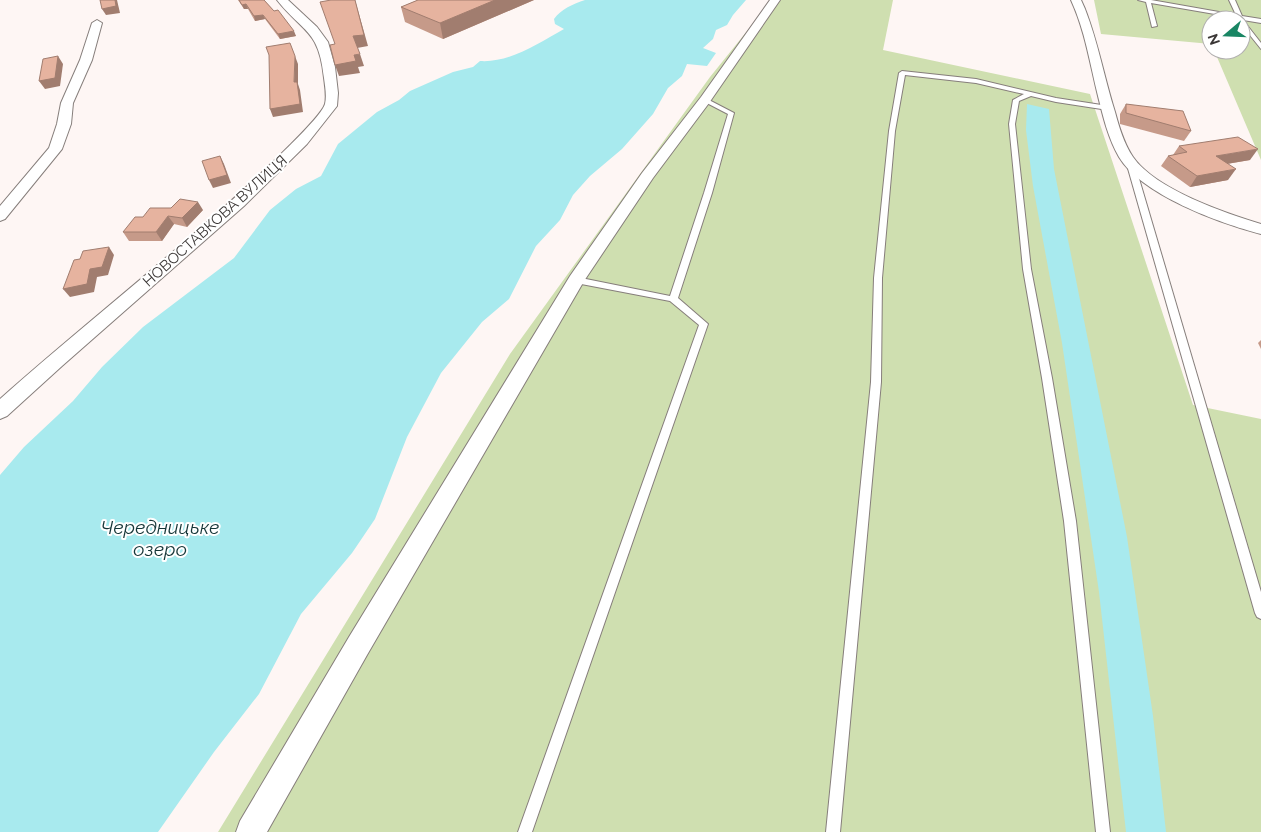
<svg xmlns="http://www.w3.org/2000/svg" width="1261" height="832" viewBox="0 0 1261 832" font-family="Raleway,sans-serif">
  <rect width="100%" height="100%" fill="#fef6f4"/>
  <!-- green -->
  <g fill="#cfdfb0">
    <path d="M772 0H893L883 50 1090 94 1193 405 1261 419V832H218L510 354 710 77Z"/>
    <path d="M1094 0H1261V160L1214 50H1241V20H1211V44L1101 34Z"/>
  </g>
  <!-- water -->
  <g fill="#a8eaee">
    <path d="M585 0H746L733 15 727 25 716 30 713 39 703 48 716 53 707 66 687 64 682 76 668 88 653 114 622 149 590 176 573 195 560 220 536 246 509 299 482 322 441 373 407 437 375 519 352 553 301 614 259 694 214 752 158 832H0V475L24 447 73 401 102 367 143 327 234 258 270 210 296 189 321 176 338 144 377 112 399 100 410 91 453 72 473 67 480 61C510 63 539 43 564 29L555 24 554 19C561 9 573 4 585 0Z"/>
    <path d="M1027 104 1049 109 1054 169 1127 537 1153 716 1166 832H1126L1099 592 1062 343 1033 186 1026 130Z"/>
  </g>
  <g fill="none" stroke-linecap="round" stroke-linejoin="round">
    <!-- lane casing -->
    <g stroke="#867e7b" stroke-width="2">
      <g id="lane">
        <path d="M1138 0H1151L1236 15 1229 0H1235L1242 16 1261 19V23L1243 20 1261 43V49L1241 24V20L1238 18 1151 3 1157 26 1152 27 1146 2Z"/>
        <path d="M902 71 976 79 1056 98 1108 106 1111 108 1108 110 1056 102 1031 96 1019 101 1015 124 1031 269 1052 378 1076 521 1110 832H1096L1064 521 1042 378 1023 269 1009 124 1013 100 1024 94 976 83 905 75 895 131 882 278 881 382 840 832H826L871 382 874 278 889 131 899 73Z"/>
        <path d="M703 99H707L734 113 712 193 678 298 708 324 532 832H518L699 325 670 301 576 283 572 280 576 277 670 296 704 193 728 114 703 101Z"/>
        <path d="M1129 164 1135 165 1261 592V619L1257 617 1255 613 1127 165Z"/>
      </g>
    </g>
    <!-- street casing -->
    <g stroke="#867e7b" stroke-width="2">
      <g id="street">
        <path d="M277 0H288L317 27 328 42 335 67 338 93 337 106 307 144 244 206 62 366 7 416 0 419V399C91 318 189 243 277 158 287 148 322 115 325 104 327 96 325 86 324 78 319 29 303 33 277 0Z"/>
        <path d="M770 0H780L709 103 653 178 584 281 367 655 267 832H236L240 821 349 637 570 276 642 173 701 97Z"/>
        <path d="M1071 0H1081L1085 9C1098 42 1104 77 1115 112 1119 127 1124 144 1133 157 1155 189 1225 213 1261 224V234C1219 223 1142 195 1119 157 1108 138 1103 116 1098 96 1090 64 1085 30 1071 0Z"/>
        <path d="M97 20 102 23 92 60 73 103 71 124 62 149 5 219 0 221V206L49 148 57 124 61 103 80 60 92 23Z"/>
      </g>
    </g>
    <!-- lane -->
    <use href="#lane" fill="#fff" fill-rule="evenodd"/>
    <!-- street -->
    <use href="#street" fill="#fff" fill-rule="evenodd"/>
  </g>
  <!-- wall -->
  <g fill="#c69a89">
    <path d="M238 0H264L296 36 280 39 265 19 255 21 248 9H244Z"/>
    <path d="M418 0H534L443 39 405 22 401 7Z"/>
    <path d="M1126 104 1191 131 1184 141 1120 124V114Z"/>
    <path d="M1179 146 1250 160 1227 164 1228 180 1190 187 1161 166 1168 156 1173 155Z"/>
    <path d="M203 210 187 227 174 224 162 241H129L123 232 143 217Z"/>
    <path d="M1261 340V349L1258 343Z"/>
  </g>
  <!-- shaded-wall -->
  <g fill="#a17d6f">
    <path d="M115 0H117L120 13 106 15 102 9Z"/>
    <path d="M355 0 368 46 357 48 353 36Z"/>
    <path d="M495 0H534L443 39 440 23Z"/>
    <path d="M246 4 248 9H244L242 5Z"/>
    <path d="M263 15 265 19 255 21 254 16Z"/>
    <path d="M294 31 296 36 280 39 278 34Z"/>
    <path d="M360 54 364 66 358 67 360 73 339 76 335 65 354 55Z"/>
    <path d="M58 56 63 64 60 86 45 89 39 81Z"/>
    <path d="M295 56 298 64V84L300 90 303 112 273 117 270 109 294 82Z"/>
    <path d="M1258 149 1250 160 1208 167 1216 156Z"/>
    <path d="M220 156 224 164 231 183 213 188 209 180Z"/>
    <path d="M1236 169 1228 180 1190 187 1197 176Z"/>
    <path d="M198 202 203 210 187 227 182 218Z"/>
    <path d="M168 216 174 224 162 241 156 232Z"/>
    <path d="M109 247 114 255 108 275 97 277 94 292 70 297 63 289Z"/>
  </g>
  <!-- building -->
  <g fill="#e6b39f" stroke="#a17d6f">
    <path d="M100 0H115L116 6 102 9Z"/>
    <path d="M239 0H264L274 11 278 10 294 31 278 34 263 15 254 16 246 4 242 5Z"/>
    <path d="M331 0H355L364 35 353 36 360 54 354 55 356 61 335 65 330 45 335 44 320 2Z"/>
    <path d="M418 0H495L440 23 401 7Z"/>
    <path d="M290 43 295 56 294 82H297L300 104 270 109 269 55 266 47Z"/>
    <path d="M58 56 55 78 39 81 43 59Z"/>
    <path d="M1126 104 1183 111 1191 131 1126 113Z"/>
    <path d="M1238 137 1258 149 1216 156 1236 169 1197 176 1168 156 1187 152 1179 146Z"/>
    <path d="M220 156 227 175 209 180 202 161Z"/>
    <path d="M180 199 198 202 182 218 168 216 156 232H123L135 217H143L150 208H171Z"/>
    <path d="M109 247 102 267 90 269 87 284 63 289 74 260 80 259 83 251Z"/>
  </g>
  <g text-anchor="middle" stroke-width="4" stroke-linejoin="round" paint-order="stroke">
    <!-- far-street labels -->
    <g font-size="15" fill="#3b3736" stroke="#fff">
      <text transform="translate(215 221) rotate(-42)" y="5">НОВОСТАВКОВА ВУЛИЦЯ</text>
    </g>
    <!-- water labels -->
    <g font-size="19" font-style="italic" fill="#153638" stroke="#fff">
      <text x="160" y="534">Чередницьке<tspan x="160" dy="22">озеро</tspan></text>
    </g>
  </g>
  <!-- north arrow -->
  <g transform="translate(1226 35) rotate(251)"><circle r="24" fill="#ffffff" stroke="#b1afaf"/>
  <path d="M0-4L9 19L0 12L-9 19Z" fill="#198664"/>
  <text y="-8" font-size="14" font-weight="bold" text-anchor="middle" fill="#3b3736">N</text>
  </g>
</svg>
